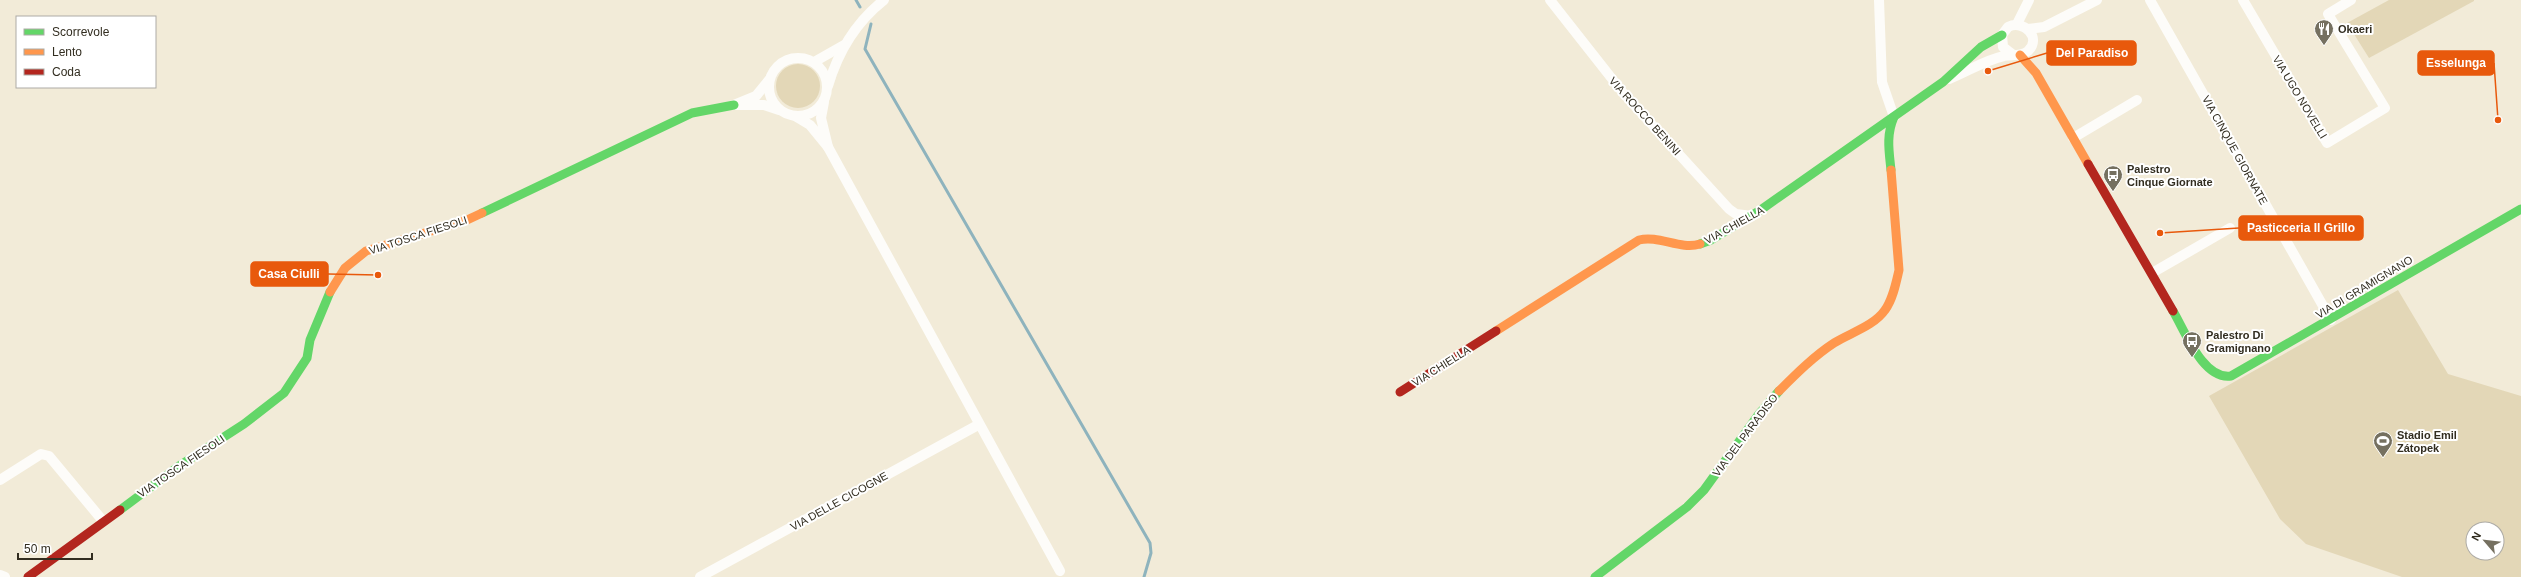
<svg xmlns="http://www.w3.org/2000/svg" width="2521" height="577" viewBox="0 0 2521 577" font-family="Arial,sans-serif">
  <rect width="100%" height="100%" fill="#f2ebd8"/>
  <!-- green -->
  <g fill="#e3d7b7" fill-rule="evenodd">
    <path d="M2389 0H2474V1L2369 58 2347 23Z"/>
    <circle cx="798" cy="86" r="22"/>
    <path d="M2398 290 2448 374 2521 396V577H2402L2306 544 2280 519 2209 396ZM2473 529H2497V553H2473Z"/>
  </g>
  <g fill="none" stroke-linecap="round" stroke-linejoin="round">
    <!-- stream -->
    <g stroke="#8eb3bd" stroke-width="3">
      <path d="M856 0 860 7"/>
      <path d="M871 24 865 49 1150 543 1151 553 1144 577"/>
    </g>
    <!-- street -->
    <g stroke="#fdfcf9" stroke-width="10">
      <path d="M1550 0 1624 94 1729 209 1736 214 1752 216"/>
      <path d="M1879 0 1882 82 1894 117"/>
      <path d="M2150 0 2331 320"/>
      <path d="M2243 0 2327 143 2385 108 2328 14 2351 0"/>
      <path d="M2017 24 2029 0"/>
      <path d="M2028 29 2044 27 2097 0"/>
      <circle cx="798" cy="87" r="29"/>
      <path d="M814 62 844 45"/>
      <path d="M1949 79C1967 72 1985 60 2004 56 2012 54 2021 57 2028 51 2042 38 2024 19 2008 27L2002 35 2003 47 2012 54"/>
      <path d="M769 80 756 96 734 105H764L779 110"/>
      <path d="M828 86C838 52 856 22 884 0"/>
      <path d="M795 116 810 125 828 147 821 118 824 102"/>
      <path d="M2073 138 2137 100"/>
      <path d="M828 147 1060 571"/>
      <path d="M2152 273 2230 228"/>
      <path d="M0 480 41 454 49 456 103 521"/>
      <path d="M0 575 5 577"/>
      <path d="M700 577 978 425"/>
    </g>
    <!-- fast -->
    <g stroke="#63d668" stroke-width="9">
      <path d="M1891 170C1889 151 1886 135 1894 117"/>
      <path d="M482 213 692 113 734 105"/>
      <path d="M1700 244 1711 240 1762 209 1943 82 1981 47 2002 35"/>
      <path d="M2173 311C2185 331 2203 380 2231 376L2521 209"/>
      <path d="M120 510 179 466 244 424 284 393 307 358 310 340 330 292"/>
      <path d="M1595 577 1687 507 1704 490 1759 414 1779 391"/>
    </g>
    <!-- slow -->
    <g stroke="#ff974d" stroke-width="9">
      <path d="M2020 55 2036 73 2088 164"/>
      <path d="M330 292 345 268 366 251 467 220 482 213"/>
      <path d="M1496 331 1639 240C1659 235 1680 250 1700 244"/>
      <path d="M1779 391C1796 374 1814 356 1834 343 1850 333 1874 326 1885 310 1893 299 1896 283 1899 270L1891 170"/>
    </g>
    <!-- jam -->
    <g stroke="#b3261e" stroke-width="9">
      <path d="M2088 164 2173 311"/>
      <path d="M1400 392 1496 331"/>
      <path d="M28 577 120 510"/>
    </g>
  </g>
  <!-- icons -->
  <defs>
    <g id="restaurant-pin" transform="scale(1)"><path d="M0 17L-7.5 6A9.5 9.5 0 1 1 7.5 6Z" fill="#757060" stroke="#fff"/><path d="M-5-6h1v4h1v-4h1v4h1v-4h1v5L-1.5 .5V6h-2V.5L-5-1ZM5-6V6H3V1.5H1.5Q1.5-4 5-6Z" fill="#fff"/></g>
    <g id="bus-pin" transform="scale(1)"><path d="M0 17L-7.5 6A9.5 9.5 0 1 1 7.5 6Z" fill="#757060" stroke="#fff"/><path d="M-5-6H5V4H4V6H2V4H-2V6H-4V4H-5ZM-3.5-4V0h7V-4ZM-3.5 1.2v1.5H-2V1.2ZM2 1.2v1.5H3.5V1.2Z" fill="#fff"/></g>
    <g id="stadium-pin" transform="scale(1)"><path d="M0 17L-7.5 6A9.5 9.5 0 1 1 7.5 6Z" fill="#757060" stroke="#fff"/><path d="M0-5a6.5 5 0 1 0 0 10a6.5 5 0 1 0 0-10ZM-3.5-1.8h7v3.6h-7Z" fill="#fff"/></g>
  </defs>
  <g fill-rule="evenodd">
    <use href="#restaurant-pin" x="2324" y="29"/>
    <use href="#bus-pin" x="2113" y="175"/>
    <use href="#bus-pin" x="2192" y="341"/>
    <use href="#stadium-pin" x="2383" y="441"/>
  </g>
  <g text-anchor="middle" stroke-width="4" stroke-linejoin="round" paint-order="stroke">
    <!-- poi labels -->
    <g font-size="11" font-weight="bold" fill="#322d20" stroke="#fff" text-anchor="start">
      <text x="2338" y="33">Okaeri</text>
      <text x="2127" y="173">Palestro<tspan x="2127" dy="13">Cinque Giornate</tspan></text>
      <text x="2206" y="339">Palestro Di<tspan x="2206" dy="13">Gramignano</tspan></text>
      <text x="2397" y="439">Stadio Emil<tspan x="2397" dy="13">Zátopek</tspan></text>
    </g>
    <!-- street labels -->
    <g font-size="11" fill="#322d20" stroke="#fff">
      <text transform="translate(2300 97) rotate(59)" y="4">VIA UGO NOVELLI</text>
      <text transform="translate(1645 116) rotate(48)" y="4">VIA ROCCO BENINI</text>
      <text transform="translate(2235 150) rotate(61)" y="4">VIA CINQUE GIORNATE</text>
      <text transform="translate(1734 225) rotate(-29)" y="4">VIA CHIELLA</text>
      <text transform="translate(418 235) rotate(-18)" y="4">VIA TOSCA FIESOLI</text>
      <text transform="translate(2364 287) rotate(-31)" y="4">VIA DI GRAMIGNANO</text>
      <text transform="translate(1441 366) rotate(-32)" y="4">VIA CHIELLA</text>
      <text transform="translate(1745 435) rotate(-53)" y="4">VIA DEL PARADISO</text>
      <text transform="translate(181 466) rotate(-34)" y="4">VIA TOSCA FIESOLI</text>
      <text transform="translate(839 501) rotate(-29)" y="4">VIA DELLE CICOGNE</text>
    </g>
  </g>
  <!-- callouts -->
  <path fill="none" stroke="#e8590c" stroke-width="1.5" d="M1988 71L2047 53M2498 120L2494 63M2160 233L2239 228M378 275L328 274"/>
  <g fill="#e8590c" stroke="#fff" stroke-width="1.5">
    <circle cx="1988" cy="71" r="4"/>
    <circle cx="2498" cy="120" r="4"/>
    <circle cx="2160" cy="233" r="4"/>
    <circle cx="378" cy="275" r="4"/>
  </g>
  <g fill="#e8590c" stroke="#e8590c" stroke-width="1.5">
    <rect x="2047" y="41" width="89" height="24" rx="4"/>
    <rect x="2418" y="51" width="76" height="24" rx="4"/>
    <rect x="2239" y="216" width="124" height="24" rx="4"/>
    <rect x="251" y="262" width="77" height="24" rx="4"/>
  </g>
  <g font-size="12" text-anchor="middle" font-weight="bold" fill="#fff">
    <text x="2092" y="57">Del Paradiso</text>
    <text x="2456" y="67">Esselunga</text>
    <text x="2301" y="232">Pasticceria Il Grillo</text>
    <text x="289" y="278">Casa Ciulli</text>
  </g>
  <!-- legend -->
  <rect x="16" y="16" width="140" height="72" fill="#ffffff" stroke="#adaba6"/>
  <rect x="24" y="29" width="20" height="6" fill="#63d668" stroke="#adaba6"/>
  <text x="52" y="36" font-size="12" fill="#322d20">Scorrevole</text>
  <rect x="24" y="49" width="20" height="6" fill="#ff974d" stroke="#adaba6"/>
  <text x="52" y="56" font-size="12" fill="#322d20">Lento</text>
  <rect x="24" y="69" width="20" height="6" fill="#b3261e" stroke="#adaba6"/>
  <text x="52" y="76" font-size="12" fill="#322d20">Coda</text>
  <!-- north arrow -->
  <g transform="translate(2485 541) rotate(298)"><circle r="19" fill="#ffffff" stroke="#adaba6"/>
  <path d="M0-3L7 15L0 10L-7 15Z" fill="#757060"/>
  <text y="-6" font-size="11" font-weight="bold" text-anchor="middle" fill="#322d20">N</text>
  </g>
  <!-- scale -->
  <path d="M18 553v6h74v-6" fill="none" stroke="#322d20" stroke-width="2"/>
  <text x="24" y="553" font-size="12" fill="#322d20" stroke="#ffffff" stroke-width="3" paint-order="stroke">50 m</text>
</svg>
